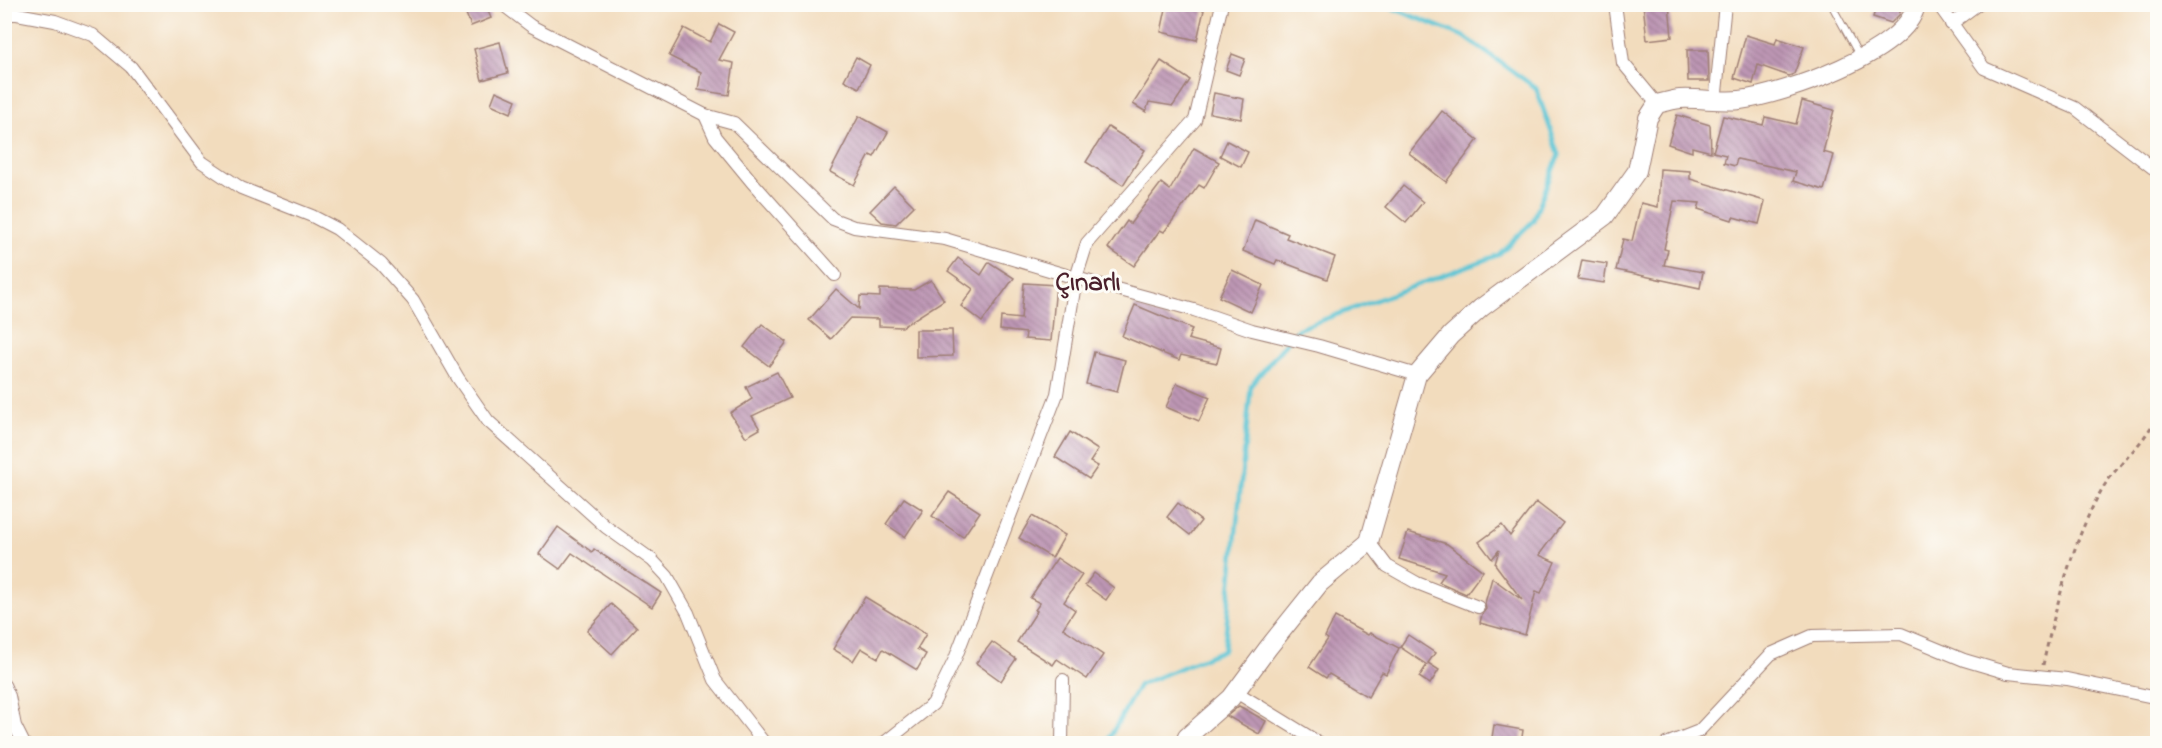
<svg xmlns="http://www.w3.org/2000/svg" width="2162" height="748" viewBox="0 0 2162 748" font-family="'Indie Flower',sans-serif">
  <defs>
    <pattern id="building-back-hatch" width="6" height="6" patternUnits="userSpaceOnUse" patternTransform="scale(1.5)"><rect width="6" height="6" fill="#be97b5"/><path d="M-1 5l2 2M0 0l6 6M5-1l2 2" fill="none" stroke="#9c7b93"/></pattern>
  </defs>
  <rect width="100%" height="100%" fill="#fdfcf7"/>
  <filter id="ink" filterUnits="userSpaceOnUse"><feTurbulence type="fractalNoise" baseFrequency=".0167" numOctaves="2"/><feDisplacementMap in="SourceGraphic" scale="12" xChannelSelector="R" yChannelSelector="G"/><feConvolveMatrix kernelMatrix="1 2 1 2 8 2 1 2 1" color-interpolation-filters="sRGB"/></filter>
  <filter id="wash" filterUnits="userSpaceOnUse"><feTurbulence type="fractalNoise" baseFrequency=".008" numOctaves="4" result="noise"/><feDisplacementMap in="SourceGraphic" scale="24" xChannelSelector="R" yChannelSelector="G"/><feGaussianBlur stdDeviation="1.35" result="paint"/><feColorMatrix in="noise" values="0 0 0 0 0 0 0 0 0 0 0 0 0 0 0 0 0 1.4 0 .05"/><feComposite in="paint" operator="in"/></filter>
  <g filter="url(#wash)">
    <rect width="100%" height="100%" fill="#f2dcbd"/>
    <g fill="none" stroke-linecap="round" stroke-linejoin="round">
      <!-- stream -->
      <path stroke="#5ac4d4" stroke-width="4.5" d="M1106 744 1139 685 1224 650 1251 385 1298 329 1498 255 1533 221 1559 154 1536 88 1465 37 1382 4"/>
    </g>
    <g id="blocks">
      <!-- building -->
      <g fill="url(#building-back-hatch)">
        <path d="M475 4H485L491 18 471 26 464 9Z"/>
        <path d="M1167 4 1204 10 1197 40 1161 32Z"/>
        <path d="M1643 4H1669L1672 37 1647 40Z"/>
        <path d="M1877 4H1903L1899 15 1891 23 1873 17Z"/>
        <path d="M719 24 734 32 719 60 734 63 729 95 698 90 701 72 669 56 684 28 710 42Z"/>
        <path d="M1746 35 1775 44 1777 38 1804 47 1794 74 1789 76 1758 65 1753 84 1734 78Z"/>
        <path d="M500 42 508 73 482 80 474 49Z"/>
        <path d="M1687 50H1708L1709 81H1688Z"/>
        <path d="M1232 54 1245 59 1239 75 1226 70Z"/>
        <path d="M856 57 870 65 859 88 844 80Z"/>
        <path d="M1161 61 1190 80 1173 106 1149 102 1146 112 1133 104Z"/>
        <path d="M496 91 516 100 511 113 491 104Z"/>
        <path d="M1214 93 1244 99 1241 119 1210 113Z"/>
        <path d="M1802 101 1834 110 1823 152 1834 155 1824 190 1793 181 1796 172 1737 159 1735 166 1724 163 1726 155 1713 152 1723 116 1763 125 1765 117 1796 124Z"/>
        <path d="M1442 111 1478 140 1446 182 1409 153Z"/>
        <path d="M1677 115 1710 125 1711 152 1692 147V152L1668 144Z"/>
        <path d="M859 116 888 132 874 157 870 155 854 185 830 172Z"/>
        <path d="M1108 127 1145 150 1123 185 1086 162Z"/>
        <path d="M1227 141 1248 152 1241 167 1220 156Z"/>
        <path d="M1194 148 1219 162 1204 188 1199 185 1164 232 1160 230 1134 266 1108 248 1127 221 1130 224 1161 183 1170 190Z"/>
        <path d="M1660 169 1690 171V179L1765 201 1759 224 1733 217 1732 220 1698 209 1700 203 1674 201 1664 249 1668 250 1664 265 1703 272 1700 288 1616 270 1623 239 1632 241 1641 203 1658 207Z"/>
        <path d="M894 186 914 206 896 224 882 222 870 211Z"/>
        <path d="M1403 186 1423 202 1406 223 1386 207Z"/>
        <path d="M1255 220 1288 234 1286 238 1335 257 1327 279 1277 260 1275 264 1243 251Z"/>
        <path d="M958 258 981 275 989 262 1014 278 982 322 961 306 973 289 948 271Z"/>
        <path d="M1582 260 1607 264 1604 283 1578 279Z"/>
        <path d="M1232 270 1263 285 1251 312 1219 297Z"/>
        <path d="M931 280 944 300 902 327 879 326V319L850 318 831 339 809 320 836 289 859 309 860 296 880 297V289L914 290Z"/>
        <path d="M1024 283 1056 285 1051 341 1025 339 1026 333 1000 330 1001 317 1021 319Z"/>
        <path d="M1135 305 1192 329 1188 339 1221 348 1217 363 1181 355 1179 360 1122 336Z"/>
        <path d="M762 324 787 342 769 366 744 347Z"/>
        <path d="M916 330H952L953 356 916 357Z"/>
        <path d="M1094 352 1125 360 1117 392 1086 384Z"/>
        <path d="M777 372 790 398 752 416 760 429 746 437 730 413 752 399 746 387Z"/>
        <path d="M1177 383 1210 397 1199 421 1166 407Z"/>
        <path d="M1070 432 1098 450 1090 462 1098 466 1089 479 1055 457Z"/>
        <path d="M949 492 980 512 963 537 932 516Z"/>
        <path d="M904 498 923 510 905 537 886 524Z"/>
        <path d="M1536 502 1563 523 1539 555 1555 562 1541 593 1536 591 1525 635 1480 623 1482 614 1486 609 1485 603 1492 578 1522 600 1495 564 1499 550 1492 559 1479 542 1502 525 1510 536Z"/>
        <path d="M1178 503 1201 521 1190 535 1167 517Z"/>
        <path d="M1032 516 1065 535 1052 558 1019 538Z"/>
        <path d="M558 527 592 552 594 549 661 593 652 607 572 553 560 569 539 554Z"/>
        <path d="M1408 532 1447 544 1483 571 1466 594 1439 582 1445 573 1399 559Z"/>
        <path d="M1057 558 1082 575 1064 602 1075 610 1063 628 1103 655 1087 679 1057 659 1053 665 1017 642 1037 611 1035 610 1040 603 1030 598Z"/>
        <path d="M1094 573 1114 588 1106 600 1085 585Z"/>
        <path d="M865 597 926 634 917 649 926 654 917 670 883 649 878 658 861 648 853 661 833 649Z"/>
        <path d="M611 604 637 627 612 654 587 631Z"/>
        <path d="M1335 617 1368 635 1370 633 1399 648 1386 674 1382 672 1368 697 1329 674 1326 678 1309 667 1328 639 1325 637Z"/>
        <path d="M1408 635 1435 653 1428 663 1439 670 1430 684 1419 677 1427 665 1400 647Z"/>
        <path d="M992 642 1016 659 1001 681 976 663Z"/>
        <path d="M1239 706 1266 721 1259 734 1227 716Z"/>
        <path d="M1494 725 1523 730 1521 744H1491Z"/>
      </g>
    </g>
  </g>
  <g filter="url(#ink)">
    <use href="#blocks" fill-opacity="0" stroke="#9e7e74" stroke-width="1.5"/>
    <g fill="none" stroke-linecap="round" stroke-linejoin="round">
      <!-- lane casing -->
      <g stroke="#9e7e74" stroke-width="8">
        <path id="lane" d="M1831 4 1860 57"/>
      </g>
      <!-- street casing -->
      <g stroke="#9e7e74" stroke-width="14">
        <g id="street">
          <path d="M502 4 531 26 705 115 734 123 833 219 854 227 945 239 1076 278 1194 310 1252 330 1319 346 1417 375"/>
          <path d="M1615 4 1623 63 1657 104"/>
          <path d="M1938 4 1984 68 2075 108 2153 168 2158 169"/>
          <path d="M4 14H17L55 21 93 35 131 67 202 162 241 188 312 216 337 229 381 264 413 300 458 378 488 421 606 527 652 560 667 576 688 613 715 680 765 744"/>
          <path d="M1951 24 1978 4"/>
          <path d="M1715 102 1725 4"/>
          <path d="M705 115 715 137 752 182 835 275"/>
          <path d="M1369 542 1387 566 1417 583 1478 607"/>
          <path d="M4 685 9 696 15 726 24 744"/>
          <path d="M1236 692 1321 744"/>
          <path d="M883 744 933 704 955 659 1057 394 1076 278 1087 243 1195 120 1222 4"/>
          <path d="M1062 744 1063 680"/>
          <path d="M1666 744 1699 731 1771 654 1812 636 1901 634 1964 660 2008 673 2067 679 2158 698"/>
        </g>
      </g>
      <!-- secondary casing -->
      <g stroke="#9e7e74" stroke-width="20">
        <path id="secondary" d="M1184 744 1187 737 1231 698 1268 648 1320 583 1369 542 1417 375 1451 335 1481 308 1605 216 1637 171 1648 118 1657 104C1665 102 1672 100 1680 99 1700 98 1720 102 1740 100 1782 95 1909 52 1916 4"/>
      </g>
      <!-- path -->
      <path stroke="#9e7e74" stroke-width="3" stroke-dasharray="4.5 4.5" stroke-linecap="butt" d="M2043 665C2055 609 2073 540 2101 491 2117 463 2146 444 2158 413"/>
      <!-- lane -->
      <use href="#lane" stroke="#fff" stroke-width="6"/>
      <!-- street -->
      <use href="#street" stroke="#fff" stroke-width="12"/>
      <!-- secondary -->
      <use href="#secondary" stroke="#fff" stroke-width="18"/>
    </g>
  </g>
  <g text-anchor="middle" stroke-width="6" stroke-linejoin="round" paint-order="stroke">
    <!-- quarter labels -->
    <g font-size="27" font-weight="bold" fill="#4a1f2b" stroke="#fdfcf7">
      <text x="1088" y="290">Çınarlı</text>
    </g>
  </g>
  <!-- margin -->
  <rect width="2162" height="748" fill="none" stroke="#fdfcf7" stroke-width="24"/>
</svg>
